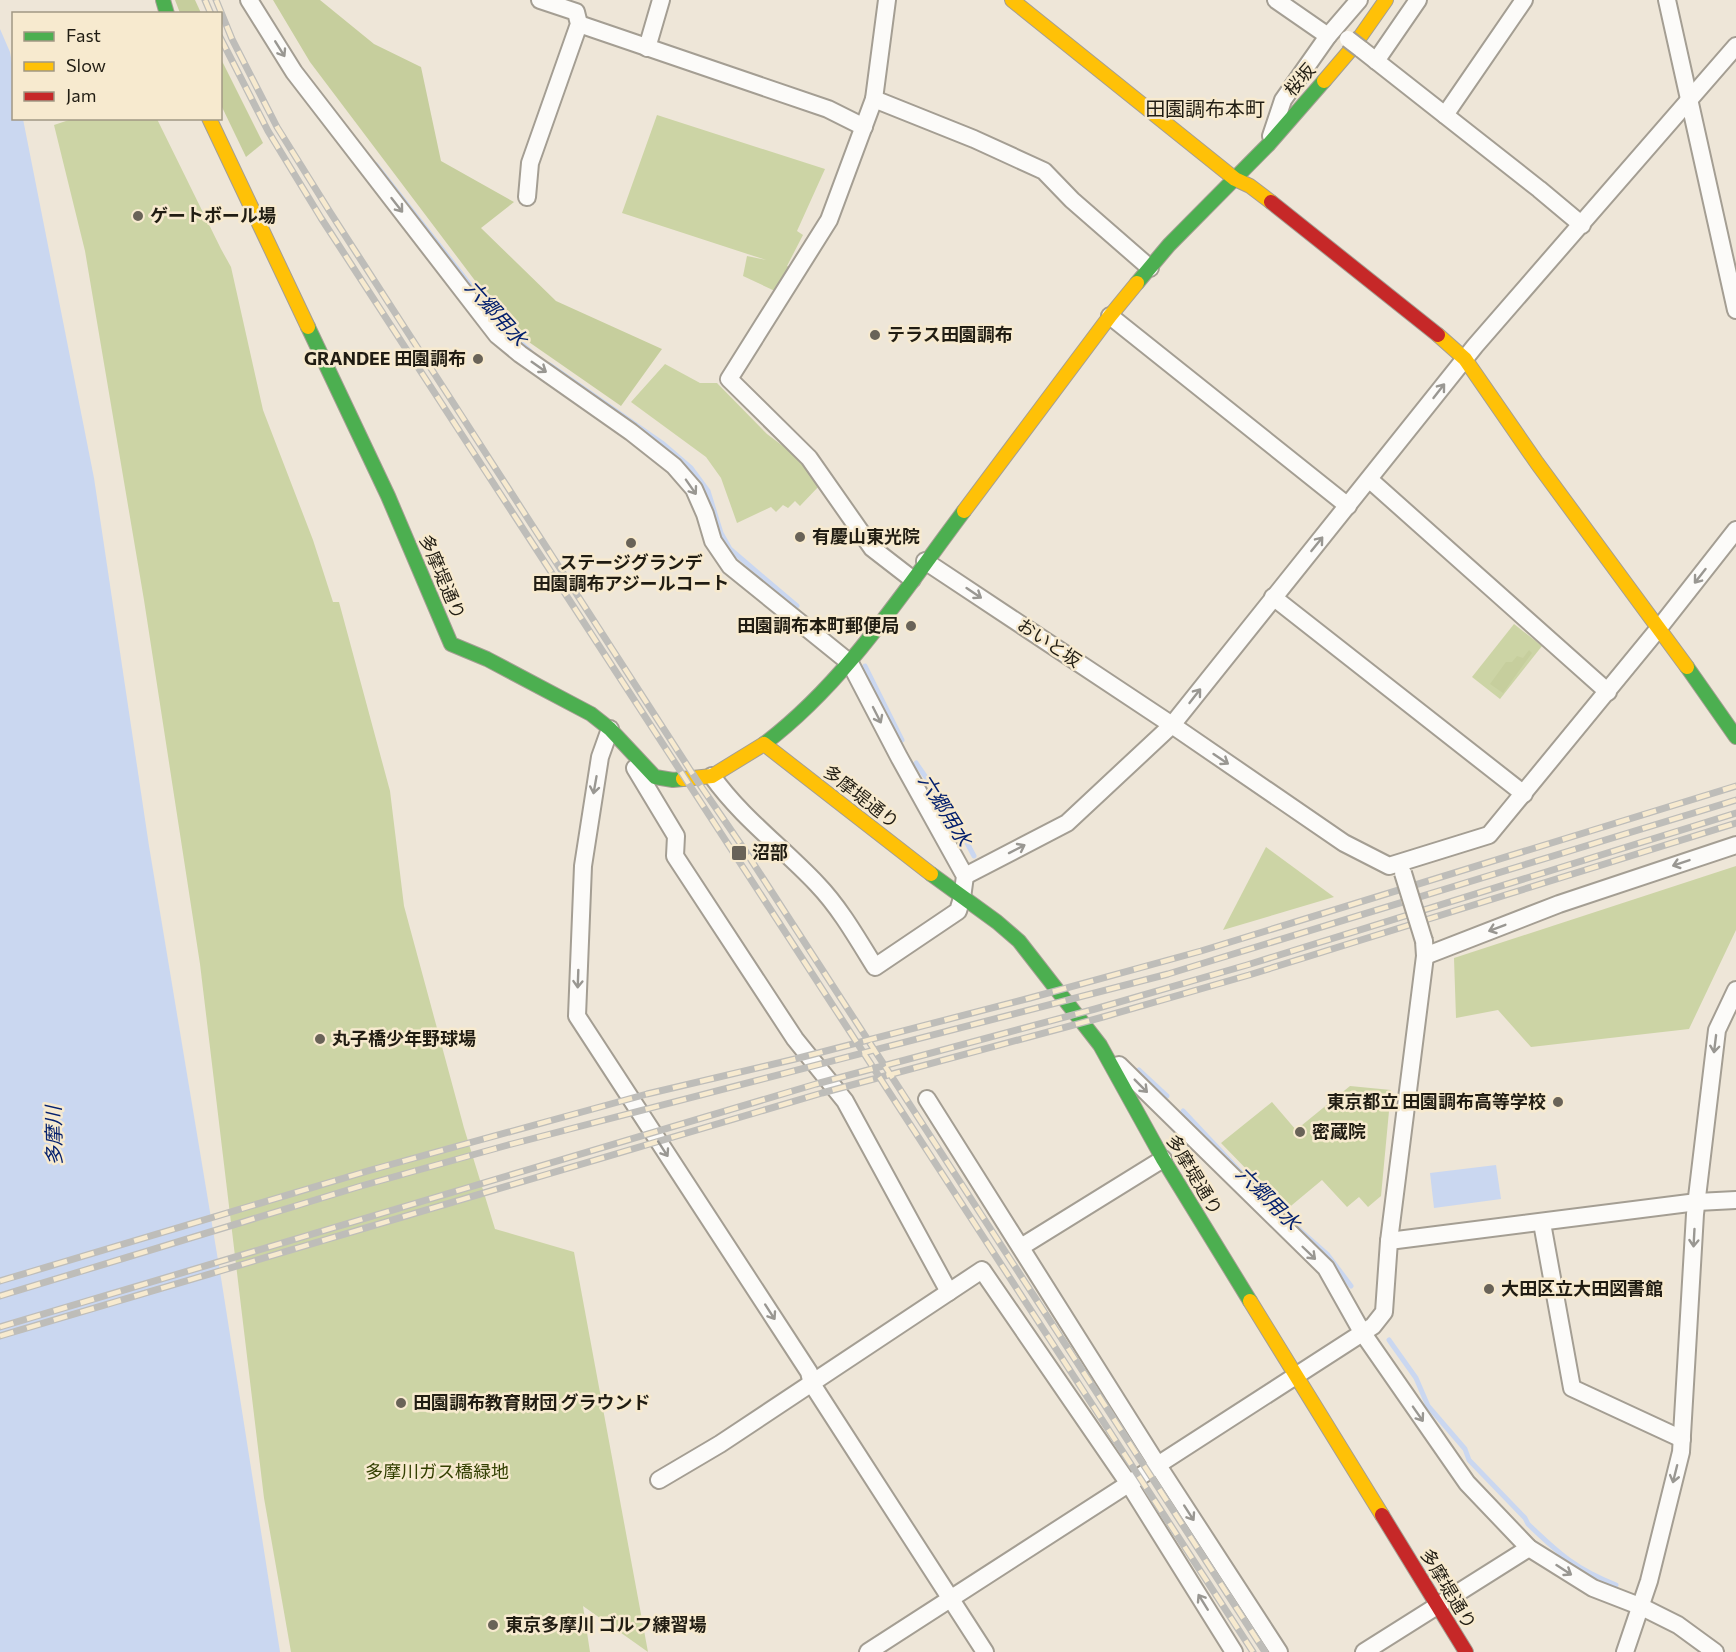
<svg xmlns="http://www.w3.org/2000/svg" width="1736" height="1652" viewBox="0 0 1736 1652" font-family="Commissioner,'Noto Sans JP',sans-serif">
  <rect width="100%" height="100%" fill="#eee6d8"/>
  <!-- green -->
  <g fill="#ccd4a5">
    <path d="M657 115 825 169 797 231 803 235 787 266 790 267 775 291 743 276 747 256 766 260 622 213Z"/>
    <path d="M75 118 157 119 221 249 231 267 263 410 313 540 333 602H339L390 791 404 906 464 1128 495 1229 574 1252 648 1652 583 1606 590 1652H291L264 1498 200 964 144 600 85 251 54 125Z"/>
    <path d="M665 364 700 383H717L767 434 800 459 820 485 800 506 795 501 788 508 783 505 776 512 771 507 737 523 721 478 706 457 631 402Z"/>
    <path d="M1514 624 1542 646 1500 699 1472 677Z"/>
    <path d="M1266 847 1334 897 1223 930Z"/>
    <path d="M1736 866V930L1689 1029 1531 1047 1498 1010 1456 1018 1454 958Z"/>
    <path d="M1350 1086 1391 1090 1381 1196 1368 1207 1359 1197 1347 1207 1322 1180 1286 1210 1221 1143 1272 1102 1296 1130Z"/>
  </g>
  <!-- forest -->
  <g fill="#c6ce9d">
    <path d="M175 0H195L201 13H180Z"/>
    <path d="M273 0H320L374 44 421 67 441 161 514 202 481 228 556 301 662 349 621 406 526 340 507 323 310 62Z"/>
    <path d="M221 59 263 143 246 157 221 105Z"/>
    <path d="M1529 650 1532 653 1503 693 1490 684 1506 662H1512L1517 656 1523 658Z"/>
  </g>
  <!-- water -->
  <g fill="#cad7f0">
    <path d="M0 29 10 52 13 69 14 118 23 119 94 478 149 846 222 1284 280 1652H0Z"/>
    <path d="M1496 1165 1501 1199 1434 1208 1430 1173Z"/>
  </g>
  <g fill="none" stroke-linecap="round" stroke-linejoin="round">
    <!-- stream -->
    <g stroke="#cad7f0" stroke-width="5">
      <path d="M376 165 503 327 530 351"/>
      <path d="M550 365 662 443 691 468 708 491 721 533 730 549 797 606"/>
      <path d="M865 666 902 740"/>
      <path d="M916 763 952 815 974 856"/>
      <path d="M1139 1070 1167 1096"/>
      <path d="M1183 1111 1260 1193"/>
      <path d="M1293 1224 1327 1254 1351 1286"/>
      <path d="M1389 1340 1416 1378 1428 1406 1465 1449 1469 1460 1525 1518 1528 1524C1559 1554 1576 1569 1616 1585"/>
    </g>
    <!-- street casing -->
    <g stroke="#a49e93" stroke-width="20">
      <g id="street">
        <path d="M249 0 294 72 497 335 520 354 631 432 674 466 694 489 705 514 713 541 730 566 850 663 899 757 965 876 962 898 958 911 875 967C857 938 840 908 817 884 782 847 741 817 712 776"/>
        <path d="M887 0 874 99 829 220 729 379 809 458 872 548 912 579"/>
        <path d="M1276 0 1328 36"/>
        <path d="M1667 0 1736 310"/>
        <path d="M579 24 828 109 864 127"/>
        <path d="M647 48 661 0"/>
        <path d="M1361 49 1539 189 1582 225"/>
        <path d="M1376 61 1418 0"/>
        <path d="M874 99 974 139 1044 171 1072 200 1150 268"/>
        <path d="M1445 115 1524 0"/>
        <path d="M1271 136 1283 100 1328 36 1359 0"/>
        <path d="M527 197 530 163 579 24 576 12 540 0"/>
        <path d="M1110 316 1348 506"/>
        <path d="M1370 480 1608 692"/>
        <path d="M925 561 1172 725 1344 843 1389 866 1489 835 1659 628 1736 530"/>
        <path d="M1273 597 1524 794"/>
        <path d="M610 729 600 757 583 866 577 1016 809 1372 812 1384 985 1652"/>
        <path d="M635 768 676 836 675 856 795 1039 845 1101 949 1292"/>
        <path d="M965 876 1067 823 1172 725 1475 346 1736 46"/>
        <path d="M1425 956 1559 904 1736 845"/>
        <path d="M1119 1065 1326 1268 1362 1332 1467 1483 1529 1548 1593 1588 1642 1607 1678 1625 1715 1652"/>
        <path d="M927 1099 1157 1464 1279 1652"/>
        <path d="M1542 1223 1572 1388 1682 1439"/>
        <path d="M1389 1241 1697 1202 1736 1200"/>
        <path d="M1021 1247 1163 1159"/>
        <path d="M659 1480 720 1444 982 1270 1129 1484 1234 1652"/>
        <path d="M868 1652 1373 1326 1384 1312 1389 1241 1425 956 1424 941"/>
        <path d="M1364 1652 1529 1548"/>
        <path d="M1625 1652 1649 1581 1681 1452 1695 1214 1717 1030 1736 990"/>
      </g>
    </g>
    <!-- fast casing -->
    <g stroke="#a49e93" stroke-width="16">
      <g id="fast">
        <path d="M163 0 167 14"/>
        <path d="M1137 283 1169 245 1269 144 1324 81"/>
        <path d="M308 327 388 496 451 644 487 659 591 714 610 729 655 777 673 780 683 779"/>
        <path d="M1687 667 1736 737"/>
        <path d="M764 744C846 682 903 592 964 511"/>
        <path d="M931 874 997 922 1019 941 1100 1045 1163 1159 1250 1301"/>
      </g>
    </g>
    <!-- slow casing -->
    <g stroke="#a49e93" stroke-width="16">
      <g id="slow">
        <path d="M1012 0 1235 179 1250 186 1271 202"/>
        <path d="M1324 81 1353 47 1386 0"/>
        <path d="M209 118 308 327"/>
        <path d="M1438 335 1465 359 1537 463 1687 667"/>
        <path d="M964 511 1110 316 1137 283"/>
        <path d="M683 779 712 776 764 744 931 874"/>
        <path d="M1250 1301 1382 1515"/>
      </g>
    </g>
    <!-- jam casing -->
    <g stroke="#a49e93" stroke-width="16">
      <g id="jam">
        <path d="M1271 202 1438 335"/>
        <path d="M1382 1515 1466 1652"/>
      </g>
    </g>
    <!-- street -->
    <use href="#street" stroke="#fcfbf9" stroke-width="16"/>
    <!-- fast -->
    <use href="#fast" stroke="#4caf50" stroke-width="14"/>
    <!-- slow -->
    <use href="#slow" stroke="#ffc107" stroke-width="14"/>
    <!-- jam -->
    <use href="#jam" stroke="#c62828" stroke-width="14"/>
    <!-- rail casing -->
    <g stroke="#bebdb9" stroke-width="7">
      <g id="rail">
        <path d="M205 0 211 14"/>
        <path d="M216 0 232 39 277 127 330 212 696 779 744 849 1265 1652"/>
        <path d="M220 37 268 131 321 218 1253 1652"/>
        <path d="M0 1281 371 1170 647 1094 795 1059 1030 998 1201 951 1736 786"/>
        <path d="M0 1296 361 1186 508 1145 1168 974 1736 800"/>
        <path d="M0 1327 816 1084 1095 1009 1247 965 1736 813"/>
        <path d="M0 1336 822 1093 1103 1017 1249 975 1736 823"/>
      </g>
    </g>
    <!-- rail -->
    <use href="#rail" stroke="#f7eacf" stroke-width="4.5" stroke-dasharray="14" stroke-linecap="butt"/>
    <!-- street-bridge casing -->
    <g stroke="#a49e93" stroke-width="20" stroke-linecap="butt">
      <g id="street-bridge">
        <path d="M1348 39 1361 49"/>
        <path d="M1403 873 1424 941"/>
      </g>
    </g>
    <!-- street-bridge -->
    <use href="#street-bridge" stroke="#fcfbf9" stroke-width="16"/>
  </g>
  <!-- one-way arrows -->
  <defs><path id="oneway-shaft" d="M-6 0H5M1.5-3L5.5 0L1.5 3" fill="none" stroke-width="1.6" stroke-linecap="round" stroke-linejoin="round" transform="scale(1.5)"/></defs>
  <g stroke="#999792">
    <use href="#oneway-shaft" transform="translate(280 49) rotate(58)"/>
    <use href="#oneway-shaft" transform="translate(397 205) rotate(52)"/>
    <use href="#oneway-shaft" transform="translate(539 367) rotate(35)"/>
    <use href="#oneway-shaft" transform="translate(1439 391) rotate(-52)"/>
    <use href="#oneway-shaft" transform="translate(691 487) rotate(55)"/>
    <use href="#oneway-shaft" transform="translate(1317 544) rotate(-51)"/>
    <use href="#oneway-shaft" transform="translate(1700 576) rotate(128)"/>
    <use href="#oneway-shaft" transform="translate(974 593) rotate(34)"/>
    <use href="#oneway-shaft" transform="translate(1195 696) rotate(-52)"/>
    <use href="#oneway-shaft" transform="translate(877 715) rotate(63)"/>
    <use href="#oneway-shaft" transform="translate(1221 759) rotate(34)"/>
    <use href="#oneway-shaft" transform="translate(595 785) rotate(100)"/>
    <use href="#oneway-shaft" transform="translate(1017 849) rotate(-27)"/>
    <use href="#oneway-shaft" transform="translate(1681 863) rotate(161)"/>
    <use href="#oneway-shaft" transform="translate(1497 928) rotate(159)"/>
    <use href="#oneway-shaft" transform="translate(578 979) rotate(92)"/>
    <use href="#oneway-shaft" transform="translate(1715 1044) rotate(97)"/>
    <use href="#oneway-shaft" transform="translate(1141 1086) rotate(45)"/>
    <use href="#oneway-shaft" transform="translate(663 1149) rotate(57)"/>
    <use href="#oneway-shaft" transform="translate(1694 1238) rotate(93)"/>
    <use href="#oneway-shaft" transform="translate(1309 1253) rotate(44)"/>
    <use href="#oneway-shaft" transform="translate(770 1312) rotate(57)"/>
    <use href="#oneway-shaft" transform="translate(1418 1414) rotate(55)"/>
    <use href="#oneway-shaft" transform="translate(1675 1474) rotate(104)"/>
    <use href="#oneway-shaft" transform="translate(1189 1513) rotate(57)"/>
    <use href="#oneway-shaft" transform="translate(1564 1570) rotate(33)"/>
    <use href="#oneway-shaft" transform="translate(1203 1602) rotate(-122)"/>
  </g>
  <!-- markers -->
  <g fill="#696358" stroke="#f7eacf" stroke-width="2">
    <circle cx="138" cy="216" r="6"/>
    <circle cx="875" cy="335" r="6"/>
    <circle cx="478" cy="359" r="6"/>
    <circle cx="800" cy="537" r="6"/>
    <circle cx="631" cy="543" r="6"/>
    <circle cx="911" cy="626" r="6"/>
    <rect x="731" y="845" width="16" height="16" rx="3"/>
    <circle cx="320" cy="1039" r="6"/>
    <circle cx="1558" cy="1102" r="6"/>
    <circle cx="1300" cy="1132" r="6"/>
    <circle cx="1489" cy="1289" r="6"/>
    <circle cx="401" cy="1403" r="6"/>
    <circle cx="493" cy="1625" r="6"/>
  </g>
  <g text-anchor="middle" stroke-width="5" stroke-linejoin="round" paint-order="stroke">
    <!-- street labels -->
    <g font-size="18" fill="#211d13" stroke="#f7eacf">
      <text transform="translate(1300 80) rotate(-49)" y="6">桜坂</text>
      <text transform="translate(442 577) rotate(67)" y="6">多摩堤通り</text>
      <text transform="translate(1049 643) rotate(34)" y="6">おいと坂</text>
      <text transform="translate(861 797) rotate(38)" y="6">多摩堤通り</text>
      <text transform="translate(1194 1175) rotate(59)" y="6">多摩堤通り</text>
      <text transform="translate(1448 1589) rotate(59)" y="6">多摩堤通り</text>
    </g>
    <!-- poi labels -->
    <g font-size="18" font-weight="bold" fill="#211d13" stroke="#f7eacf" text-anchor="start">
      <text x="150" y="222">ゲートボール場</text>
      <text x="887" y="341">テラス田園調布</text>
      <text x="466" y="365" text-anchor="end">GRANDEE 田園調布</text>
      <text x="812" y="543">有慶山東光院</text>
      <text x="631" y="569" text-anchor="middle">ステージグランデ<tspan x="631" dy="21">田園調布アジールコート</tspan></text>
      <text x="899" y="632" text-anchor="end">田園調布本町郵便局</text>
      <text x="752" y="859">沼部</text>
      <text x="332" y="1045">丸子橋少年野球場</text>
      <text x="1546" y="1108" text-anchor="end">東京都立 田園調布高等学校</text>
      <text x="1312" y="1138">密蔵院</text>
      <text x="1501" y="1295">大田区立大田図書館</text>
      <text x="413" y="1409">田園調布教育財団 グラウンド</text>
      <text x="505" y="1631">東京多摩川 ゴルフ練習場</text>
    </g>
    <!-- park labels -->
    <g font-size="18" fill="#344002" stroke="#f7eacf">
      <text x="437" y="1478">多摩川ガス橋緑地</text>
    </g>
    <!-- neighbourhood labels -->
    <g font-size="20" fill="#211d13" stroke="#f7eacf">
      <text x="1205" y="116">田園調布本町</text>
    </g>
    <!-- water labels -->
    <g font-size="20" font-style="italic" fill="#05216e" stroke="#f7eacf">
      <text transform="translate(496 313) rotate(48)" y="7">六郷用水</text>
      <text transform="translate(945 810) rotate(58)" y="7">六郷用水</text>
      <text transform="translate(54 1136) rotate(-91)" y="7">多摩川</text>
      <text transform="translate(1268 1198) rotate(45)" y="7">六郷用水</text>
    </g>
  </g>
  <!-- legend -->
  <rect x="12" y="12" width="210" height="108" fill="#f7eacf" stroke="#a19884" stroke-width="1.5"/>
  <rect x="24" y="32" width="30" height="9" fill="#4caf50" stroke="#a19884" stroke-width="1.5"/>
  <text x="66" y="42" font-size="18" fill="#211d13">Fast</text>
  <rect x="24" y="62" width="30" height="9" fill="#ffc107" stroke="#a19884" stroke-width="1.5"/>
  <text x="66" y="72" font-size="18" fill="#211d13">Slow</text>
  <rect x="24" y="92" width="30" height="9" fill="#c62828" stroke="#a19884" stroke-width="1.5"/>
  <text x="66" y="102" font-size="18" fill="#211d13">Jam</text>
</svg>
